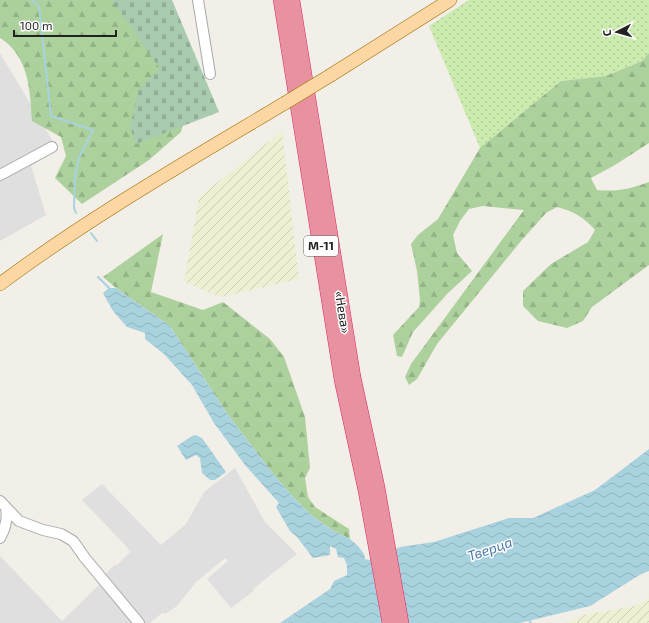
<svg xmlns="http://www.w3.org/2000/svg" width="649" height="623" viewBox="0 0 649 623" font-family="'Exo 2',sans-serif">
  <defs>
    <pattern id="farmland-furrows" width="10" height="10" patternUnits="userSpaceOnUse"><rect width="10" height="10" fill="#eef0d4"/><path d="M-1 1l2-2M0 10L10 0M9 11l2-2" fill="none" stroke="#ccceb6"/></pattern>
    <pattern id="grass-dots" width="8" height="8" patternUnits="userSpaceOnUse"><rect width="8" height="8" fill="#ccebaf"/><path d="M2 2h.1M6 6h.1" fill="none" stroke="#afc996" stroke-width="1.8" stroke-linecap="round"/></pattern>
    <pattern id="forest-firs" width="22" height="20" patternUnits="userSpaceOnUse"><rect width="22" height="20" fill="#acd19d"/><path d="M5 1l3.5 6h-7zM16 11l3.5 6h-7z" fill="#94b387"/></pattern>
    <pattern id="cemetery-stones" width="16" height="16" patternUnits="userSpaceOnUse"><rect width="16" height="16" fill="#a9cbaf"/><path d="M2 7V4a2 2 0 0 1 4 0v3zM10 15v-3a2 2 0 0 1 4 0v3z" fill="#91ae96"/></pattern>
    <pattern id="water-waves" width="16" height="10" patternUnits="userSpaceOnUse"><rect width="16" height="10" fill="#a9d2df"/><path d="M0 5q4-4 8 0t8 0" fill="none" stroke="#91b4bf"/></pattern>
  </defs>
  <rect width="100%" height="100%" fill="#f2efe8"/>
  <!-- residential -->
  <g fill="#e0dfdf">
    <path d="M0 53 58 150 31 166 46 215 0 241Z"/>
    <path d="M235 468 265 522 297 554 253 589 254 591 231 608 207 579 228 561 225 558 196 582 177 606 165 614 162 613 150 623H142L103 577 114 565H117L130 552 126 546 82 500 102 484 161 545 186 524 204 492Z"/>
    <path d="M0 556 62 621 100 584 137 623H0Z"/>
  </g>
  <!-- farmland -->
  <g fill="url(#farmland-furrows)">
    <path d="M282 131 299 279 221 297 184 282 199 197Z"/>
    <path d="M649 599V623H567L583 615 634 606Z"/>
  </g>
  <!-- grass -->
  <path fill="url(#grass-dots)" d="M469 0H649V53L642 61 606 76 561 81 480 148 429 26Z"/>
  <!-- forest -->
  <g fill="url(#forest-firs)">
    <path d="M0 0H159L188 104 181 132 149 160 82 204 55 178 66 156 61 137 32 121C30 90 29 56 0 38Z"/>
    <path d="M649 53V143L615 165 591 178 597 190C618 192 629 189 649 182V265L592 307 583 321 567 328 538 321 523 306V291L551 264 588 242 595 230C585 218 573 211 557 207L546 213 521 241 437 344 417 379 409 385 405 377 411 364 524 210 483 206 469 209 460 221 453 235 457 253 472 271 448 293 413 332 402 357 397 356 393 335 419 307 420 300 417 271 411 244 418 235 438 219 480 148 561 81 606 76 642 61Z"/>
    <path d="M163 234 151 292 203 310 223 302 270 339 284 357 305 417 310 468 305 478 308 497 315 507 349 529 350 539 332 530 311 515 293 497 274 475 228 415 170 326 116 288 103 277Z"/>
  </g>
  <!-- cemetery -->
  <path fill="url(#cemetery-stones)" d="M112 0H172L219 112 136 144 130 127 139 89 160 69Z"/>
  <!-- water -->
  <g fill="url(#water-waves)">
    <path d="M109 288H116L170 326 228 415 274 475 293 497 311 515 332 530 350 539 358 546 364 554 365 559 369 560 400 547 434 542 509 518H533L595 490 649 449V571L641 574 590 606 520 623H280L330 589 334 581 347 575V565L344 558 338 557 336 549 330 546V555L313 558 297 537 290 531 276 507 279 503 245 465 214 423 192 385 164 354 145 339V333L127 327 113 311 103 293Z"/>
    <path d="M196 435 202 438 226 472 215 480H210L202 473 200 458 196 455 186 460 177 446 192 436Z"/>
  </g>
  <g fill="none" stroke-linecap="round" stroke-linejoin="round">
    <!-- stream -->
    <g stroke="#a9d2df" stroke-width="2">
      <path d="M32 0 39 6 51 116 93 130 79 158 75 176 74 208 76 213"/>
      <path d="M91 233 97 241"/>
      <path d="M98 277 111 290"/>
      <path d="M529 620 531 623"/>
    </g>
    <!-- minor casing -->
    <g stroke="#a9a9a9" stroke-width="12">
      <g id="minor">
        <path d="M198 0 210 74"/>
        <path d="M0 175 52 147"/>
        <path d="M0 501 19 521 43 530 61 534 73 541 85 558 139 623"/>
        <path d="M0 538C5 529 8 518 6 508"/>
      </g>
    </g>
    <!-- major casing -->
    <g stroke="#9f6c00" stroke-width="14">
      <g id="major">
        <path d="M331 75 450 0"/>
        <path d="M0 284C90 217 188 161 285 103"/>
      </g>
    </g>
    <!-- highway casing -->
    <g stroke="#dc2965" stroke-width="16">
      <g id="highway">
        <path d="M281 0 342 380 366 491 390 623"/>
        <path d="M292 0 353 377 377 487 401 623"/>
      </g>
    </g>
    <!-- minor -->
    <use href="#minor" stroke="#fff" stroke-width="10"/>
    <!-- major -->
    <use href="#major" stroke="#fcd7a3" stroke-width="13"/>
    <!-- highway -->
    <use href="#highway" stroke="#e891a0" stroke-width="15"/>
    <!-- major-bridge casing -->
    <g stroke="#9f6c00" stroke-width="14" stroke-linecap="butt">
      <path id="major-bridge" d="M285 103 331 75"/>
    </g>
    <!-- major-bridge -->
    <use href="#major-bridge" stroke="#fcd7a3" stroke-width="13"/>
  </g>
  <g text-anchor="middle" stroke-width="3" stroke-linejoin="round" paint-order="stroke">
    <!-- shield labels -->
    <rect fill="#fff" stroke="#646464" stroke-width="1" x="304" y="236" width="34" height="20" rx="3"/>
    <g font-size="12" font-weight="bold" fill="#222">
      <text x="321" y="250">М-11</text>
    </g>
    <!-- street labels -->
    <g font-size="13" fill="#222" stroke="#fff">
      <text transform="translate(343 312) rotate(81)" y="5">«Нева»</text>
    </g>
    <!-- water labels -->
    <g font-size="14" font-style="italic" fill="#497aab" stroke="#fff">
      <text transform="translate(490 549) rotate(-19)" y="5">Тверца</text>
    </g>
  </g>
  <!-- north arrow -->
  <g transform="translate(617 32) rotate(264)" stroke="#ffffff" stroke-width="3" paint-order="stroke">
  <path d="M0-3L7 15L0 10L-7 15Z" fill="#222222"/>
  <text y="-6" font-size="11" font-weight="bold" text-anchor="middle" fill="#222222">С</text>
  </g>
  <!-- scale -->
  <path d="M14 30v6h102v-6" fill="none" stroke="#222222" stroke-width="2"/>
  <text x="20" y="30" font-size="12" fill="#222222" stroke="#ffffff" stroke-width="3" paint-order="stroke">100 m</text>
</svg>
